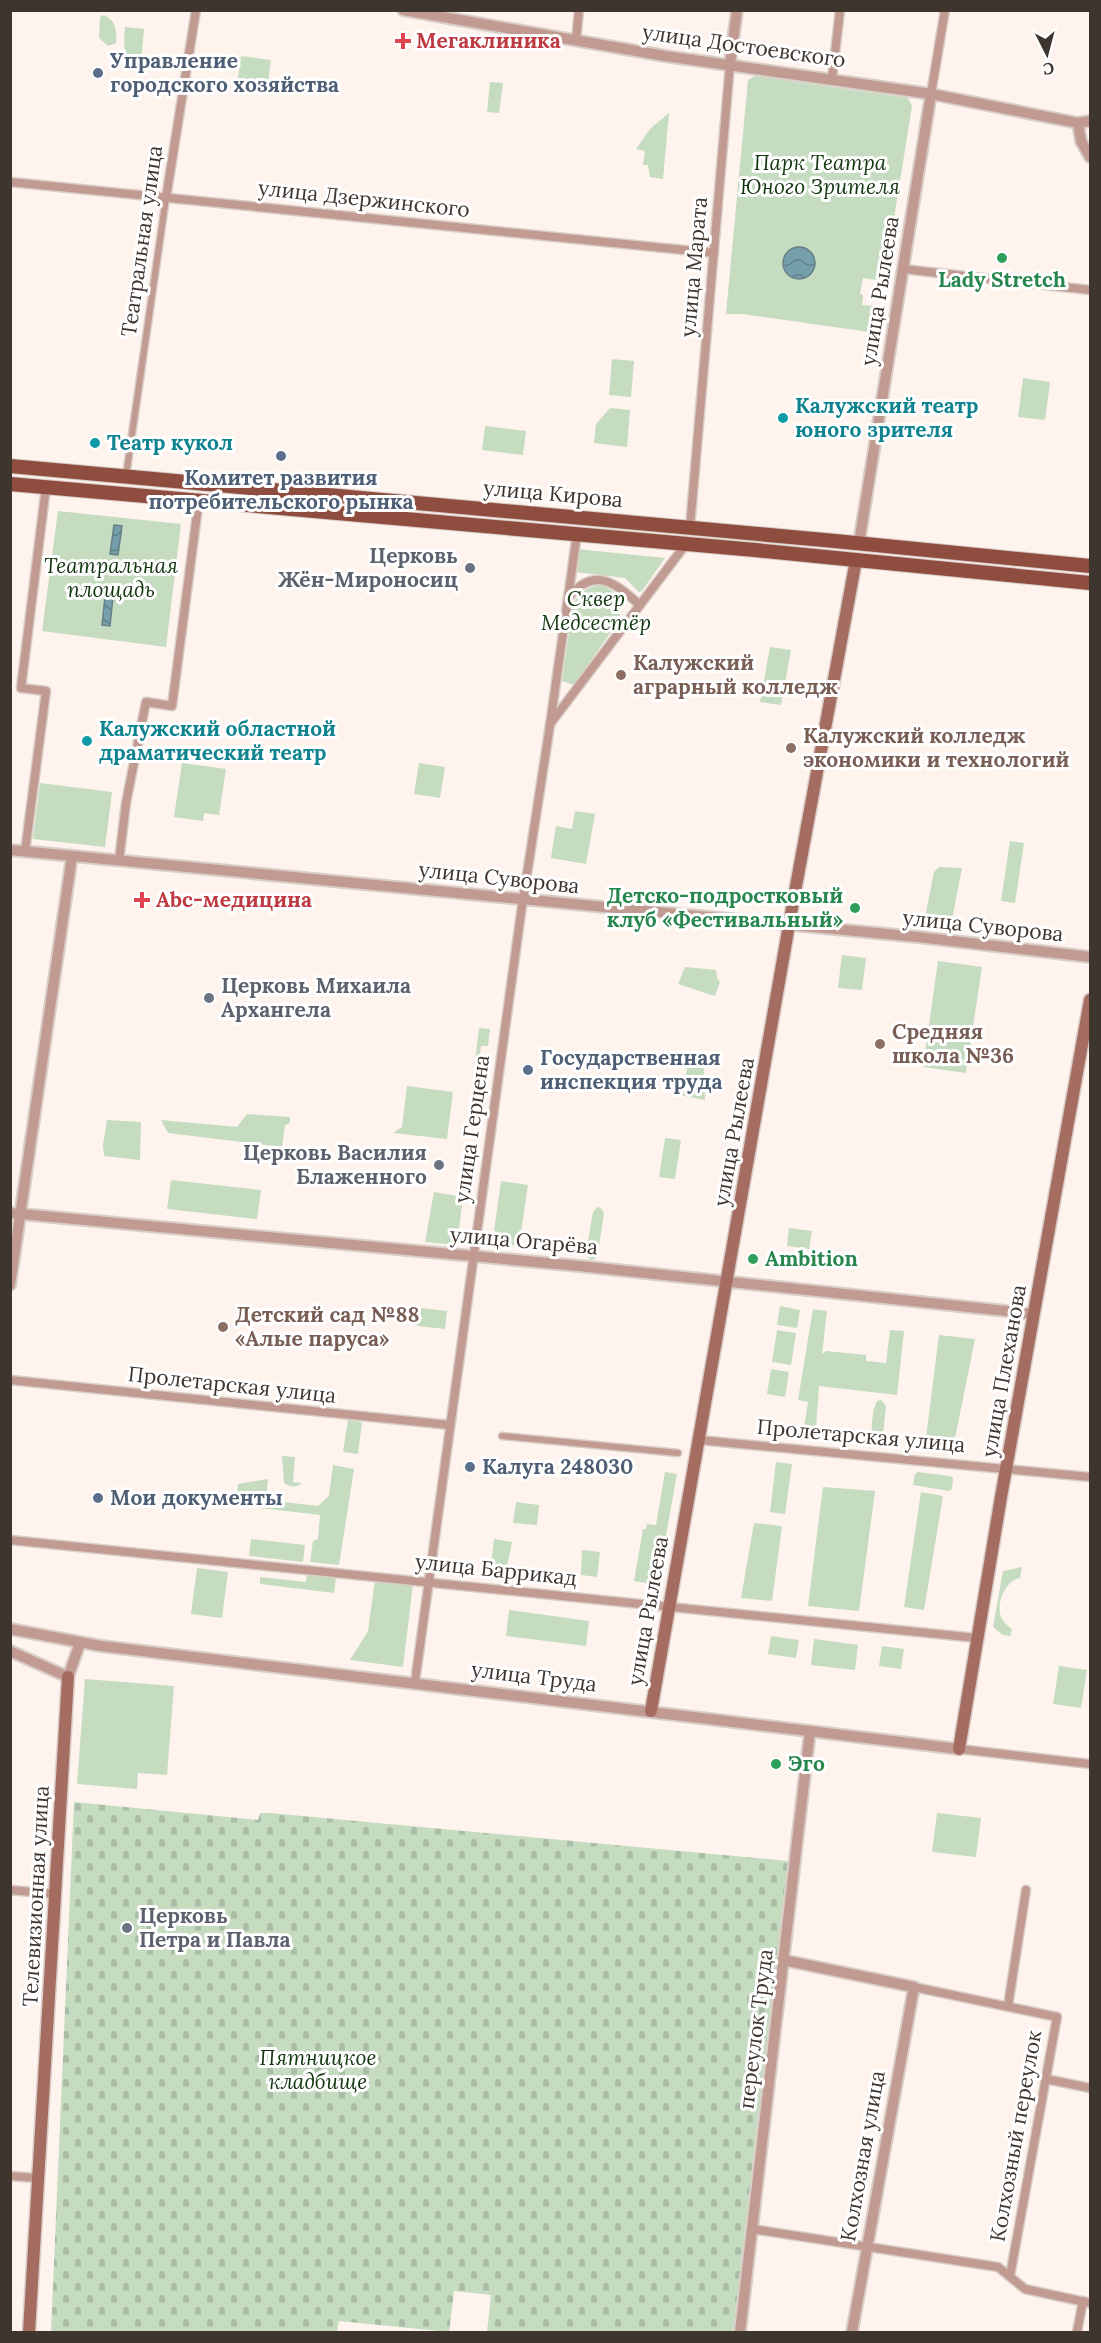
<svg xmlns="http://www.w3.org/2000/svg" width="1101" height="2343" viewBox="0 0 1101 2343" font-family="Lora,serif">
  <defs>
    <pattern id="cemetery-stones" width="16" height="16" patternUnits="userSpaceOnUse" patternTransform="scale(1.5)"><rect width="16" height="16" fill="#c5dcc1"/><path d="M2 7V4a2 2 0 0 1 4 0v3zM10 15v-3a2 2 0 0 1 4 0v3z" fill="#aabda6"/></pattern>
    <pattern id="water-waves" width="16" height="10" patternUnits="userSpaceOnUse" patternTransform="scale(1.5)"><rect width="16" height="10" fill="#759faa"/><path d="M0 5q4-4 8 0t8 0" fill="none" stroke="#61828b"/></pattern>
  </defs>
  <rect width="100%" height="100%" fill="#fef3ed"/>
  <!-- green -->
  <g fill="#c5dcc1">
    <path d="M104 15C116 21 117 30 116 43L108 46 99 38 100 17Z"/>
    <path d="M125 27 144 29 141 61C121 60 124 42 125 27Z"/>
    <path d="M241 56 271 60 268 82 238 78Z"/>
    <path d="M755 76 908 98 912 106 884 281 863 278 860 294 863 295 862 305 880 306 876 333 742 314H726L748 80Z"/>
    <path d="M490 82 503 83 499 113 487 112Z"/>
    <path d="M669 113 663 179 650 177 648 165H643L645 151 636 149 650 129Z"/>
    <path d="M612 359 634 361 631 397 609 395Z"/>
    <path d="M1023 378 1050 382 1045 420 1018 417Z"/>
    <path d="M610 408 630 410 627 447 594 443 596 424Z"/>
    <path d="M485 426 526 431 523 455 482 450Z"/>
    <path d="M58 511 181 524 166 647 42 631Z"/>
    <path d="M577 549 665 558 642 591 639 592 625 578 575 572Z"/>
    <path d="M600 585C619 591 623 602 619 620L574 685 562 681 573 604C580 592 586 588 600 585Z"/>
    <path d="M770 647 791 650 781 705 760 702Z"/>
    <path d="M182 763 226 769 219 815 204 813 203 821 174 817Z"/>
    <path d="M419 763 445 767 440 798 414 794Z"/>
    <path d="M40 783 112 792 105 847 33 839Z"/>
    <path d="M575 811 595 814 586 864 551 858 556 826 572 829Z"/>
    <path d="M1010 841 1024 843 1015 903 1001 901Z"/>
    <path d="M939 867 962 868 951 925 924 922 934 872Z"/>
    <path d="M842 955 866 958 862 990 838 988Z"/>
    <path d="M938 961 982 967 966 1073 923 1067Z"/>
    <path d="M685 967 716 970 717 978 720 982 715 996 678 984Z"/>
    <path d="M479 1028 490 1029 488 1046H481L478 1070H474Z"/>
    <path d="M689 1052 703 1054 705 1100 683 1096Z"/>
    <path d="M407 1086 453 1092 447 1139 393 1133 402 1127Z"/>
    <path d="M247 1114 290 1117V1123L285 1125 282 1147 168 1133 161 1120 237 1127Z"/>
    <path d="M107 1120 141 1122 140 1160 104 1156 103 1145Z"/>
    <path d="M665 1138 681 1140 675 1179 659 1177Z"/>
    <path d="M171 1180 261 1190 257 1219 167 1209Z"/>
    <path d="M501 1181 528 1185 519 1246 498 1244 499 1232 494 1231Z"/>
    <path d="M434 1192 463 1197 457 1245 425 1242Z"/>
    <path d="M600 1207 604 1213 598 1253 596 1258 591 1260 587 1257 586 1252 593 1212 596 1208Z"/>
    <path d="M789 1228 812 1231 809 1249 787 1246Z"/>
    <path d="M780 1306 800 1310 797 1328 777 1325Z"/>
    <path d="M421 1308 447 1311 445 1329 418 1326 410 1321Z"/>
    <path d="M813 1309 827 1311 822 1354 826 1351 866 1355V1361L886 1363 890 1330 904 1331 897 1395 819 1386 816 1429 804 1428 808 1402 798 1400Z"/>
    <path d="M777 1330 796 1333 791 1365 772 1362Z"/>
    <path d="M939 1335 975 1339 953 1448 925 1446Z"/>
    <path d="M771 1369 789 1372 785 1397 767 1394Z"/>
    <path d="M881 1400 886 1406 883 1435 877 1442 872 1439C871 1428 872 1411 877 1401Z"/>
    <path d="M348 1420 362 1422 358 1454 343 1452Z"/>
    <path d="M282 1456 295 1457 293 1482 302 1483C297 1488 289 1487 284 1483Z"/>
    <path d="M776 1462 792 1464 785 1514 770 1512Z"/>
    <path d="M333 1465 354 1469 339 1565 310 1562 313 1541 318 1539 320 1515 235 1505 238 1484 268 1479 266 1500 318 1506 329 1496Z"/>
    <path d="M665 1472 677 1474 657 1585 634 1581 643 1529H646L647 1524 656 1525Z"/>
    <path d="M918 1472 950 1476 953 1478 952 1489 949 1491 913 1485 915 1474Z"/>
    <path d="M823 1487 875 1491 859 1611 808 1606Z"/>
    <path d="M921 1492 943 1496 924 1610 904 1607Z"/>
    <path d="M516 1502 539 1505 537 1525 513 1523Z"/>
    <path d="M754 1523 782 1526 772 1601 741 1598Z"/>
    <path d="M251 1539 305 1545 303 1562 249 1556Z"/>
    <path d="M494 1539 512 1542 507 1567 491 1565Z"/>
    <path d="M582 1550 600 1552 597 1577 581 1575Z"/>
    <path d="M1022 1567 1020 1578C1006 1581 998 1599 1000 1613 1001 1621 1007 1625 1012 1629L1010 1636 1003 1635 993 1627 1003 1571Z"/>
    <path d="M197 1568 228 1572 222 1618 191 1614Z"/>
    <path d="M307 1574 336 1577 334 1593 260 1584V1577L306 1582Z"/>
    <path d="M375 1579 413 1584 403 1667 350 1660 368 1631Z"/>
    <path d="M509 1610 589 1621 586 1646 506 1636Z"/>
    <path d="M771 1636 799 1640 796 1658 768 1654Z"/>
    <path d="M814 1639 858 1645 855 1670 811 1665Z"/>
    <path d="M882 1646 904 1649 901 1669 879 1666Z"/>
    <path d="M1059 1666 1087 1670 1081 1708 1053 1704Z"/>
    <path d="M85 1679 174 1686 167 1775 138 1773 137 1789 77 1784Z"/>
    <path d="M937 1813 981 1818 976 1857 932 1852Z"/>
  </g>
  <!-- cemetery -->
  <path fill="url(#cemetery-stones)" d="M74 1802 258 1820 260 1813H270L788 1861 733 2332H487L491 2295 454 2291 449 2332 339 2321 337 2332H51Z"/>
  <!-- water -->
  <g fill="url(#water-waves)" stroke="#657f85" stroke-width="1.5">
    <circle cx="799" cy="263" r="16"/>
    <path d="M114 525 122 526 118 555 110 554Z"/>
    <path d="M105 597H113L110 626 102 625Z"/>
  </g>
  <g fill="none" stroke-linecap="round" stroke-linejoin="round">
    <!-- pedestrian casing -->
    <g stroke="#d8cdc7" stroke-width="9">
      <g id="pedestrian">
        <path d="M126 476 166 198"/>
        <path d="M502 1436 678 1453"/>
      </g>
    </g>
    <!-- minor casing -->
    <g stroke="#d8cdc7" stroke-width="11">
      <g id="minor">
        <path d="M576 40 579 10"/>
        <path d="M832 79 840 10"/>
        <path d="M931 94 945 10"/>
        <path d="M10 182 714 253"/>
        <path d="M166 198 196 10"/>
        <path d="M903 269 1090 290"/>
        <path d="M690 527 730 64"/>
        <path d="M569 597C595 565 616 584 640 605"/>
        <path d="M550 724 686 544"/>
        <path d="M25 852 46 691 21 688 46 487"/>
        <path d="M119 861 126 803 146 702 172 706 199 499"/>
        <path d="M10 1380 450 1425"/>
        <path d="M699 1440 1090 1477"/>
        <path d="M10 1540 977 1638"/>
        <path d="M415 1682 521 913 550 725 577 534"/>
        <path d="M959 1749 1090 1764"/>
        <path d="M10 1890 55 1894"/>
        <path d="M914 1987 1057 2017 1010 2276"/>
        <path d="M1008 2006 1026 1890"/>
        <path d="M1046 2079 1090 2088"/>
        <path d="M10 2176 38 2178"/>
        <path d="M752 2229 998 2267 1025 2289 1090 2303"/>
        <path d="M1077 2332 1083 2301"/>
      </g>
    </g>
    <!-- tertiary casing -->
    <g stroke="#d8cdc7" stroke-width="14">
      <g id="tertiary">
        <path d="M403 10 665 56 931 94 1078 123 1090 121"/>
        <path d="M730 64 737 10"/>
        <path d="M1078 123 1081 141 1090 157"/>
        <path d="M859 543 931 94"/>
        <path d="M10 850 918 937 1090 957"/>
        <path d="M10 1213 579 1266 1034 1314"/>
        <path d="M10 1285 72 856"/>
        <path d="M10 1629 101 1646 959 1749"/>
        <path d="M10 1651 68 1677 80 1643"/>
        <path d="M783 1960 914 1987 852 2332"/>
        <path d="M740 2332 810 1731"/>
      </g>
    </g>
    <!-- secondary casing -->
    <g stroke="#d8cdc7" stroke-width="15">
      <g id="secondary">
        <path d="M651 1711 792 908 856 560"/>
        <path d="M959 1749 1001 1497 1090 1000"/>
        <path d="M29 2332 68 1677"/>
      </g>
    </g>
    <!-- primary casing -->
    <g stroke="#d8cdc7" stroke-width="16">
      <g id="primary">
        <path d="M10 466 835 541 1090 566"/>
        <path d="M10 484 755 550 1090 583"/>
      </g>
    </g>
    <!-- pedestrian -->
    <use href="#pedestrian" stroke="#c19a92" stroke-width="6"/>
    <!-- minor -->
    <use href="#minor" stroke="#c19a92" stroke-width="8"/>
    <!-- tertiary -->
    <use href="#tertiary" stroke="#c19a92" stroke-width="10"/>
    <!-- secondary -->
    <use href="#secondary" stroke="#a56d62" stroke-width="12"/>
    <!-- primary -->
    <use href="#primary" stroke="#8f4d40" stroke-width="14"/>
  </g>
  <!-- markers -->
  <g fill="#e0444e" stroke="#fff" stroke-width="2">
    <path d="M400 32h6v6h6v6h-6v6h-6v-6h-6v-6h6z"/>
    <path d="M139 891h6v6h6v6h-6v6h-6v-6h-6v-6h6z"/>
  </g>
  <g fill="#5c6f8a" stroke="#fff" stroke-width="2">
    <circle cx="98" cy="73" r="6"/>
    <circle cx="281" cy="456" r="6"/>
    <circle cx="528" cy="1070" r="6"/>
    <circle cx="470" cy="1467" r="6"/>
    <circle cx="98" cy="1498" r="6"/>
  </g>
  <g fill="#2e9e5b" stroke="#fff" stroke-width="2">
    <circle cx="1002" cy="258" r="6"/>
    <circle cx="855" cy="908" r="6"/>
    <circle cx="753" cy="1259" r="6"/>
    <circle cx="776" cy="1764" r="6"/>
  </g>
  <g fill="#0f9aa8" stroke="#fff" stroke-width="2">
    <circle cx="783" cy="418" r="6"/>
    <circle cx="95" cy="443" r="6"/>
    <circle cx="87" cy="741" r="6"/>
  </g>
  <g fill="#6b7280" stroke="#fff" stroke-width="2">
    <circle cx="470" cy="568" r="6"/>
    <circle cx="209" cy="998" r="6"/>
    <circle cx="439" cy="1165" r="6"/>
    <circle cx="127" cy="1928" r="6"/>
  </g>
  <g fill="#8d6e63" stroke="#fff" stroke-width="2">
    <circle cx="621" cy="675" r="6"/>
    <circle cx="791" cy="748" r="6"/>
    <circle cx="880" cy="1044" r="6"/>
    <circle cx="223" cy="1327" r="6"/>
  </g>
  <g text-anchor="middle" stroke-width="6" stroke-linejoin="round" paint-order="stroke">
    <!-- health labels -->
    <g font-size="21" font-weight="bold" fill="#be3a42" stroke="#fff" text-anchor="start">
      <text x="416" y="48">Мегаклиника</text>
      <text x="156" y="907">Abc-медицина</text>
    </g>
    <!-- street labels -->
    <g font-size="21" fill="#3f352f" stroke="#fff">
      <text transform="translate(744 46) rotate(8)" y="7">улица Достоевского</text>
      <text transform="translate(364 199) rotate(6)" y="7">улица Дзержинского</text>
      <text transform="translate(142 241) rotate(-82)" y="7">Театральная улица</text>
      <text transform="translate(694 267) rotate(-85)" y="7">улица Марата</text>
      <text transform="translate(880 291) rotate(-81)" y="7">улица Рылеева</text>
      <text transform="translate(553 494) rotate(5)" y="7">улица Кирова</text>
      <text transform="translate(499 878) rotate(6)" y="7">улица Суворова</text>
      <text transform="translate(983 926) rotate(6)" y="7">улица Суворова</text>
      <text transform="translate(472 1129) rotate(-82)" y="7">улица Герцена</text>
      <text transform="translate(734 1132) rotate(-80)" y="7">улица Рылеева</text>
      <text transform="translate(524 1241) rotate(5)" y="7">улица Огарёва</text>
      <text transform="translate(1004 1371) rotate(-80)" y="7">улица Плеханова</text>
      <text transform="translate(232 1385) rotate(6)" y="7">Пролетарская улица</text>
      <text transform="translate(861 1436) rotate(5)" y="7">Пролетарская улица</text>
      <text transform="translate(496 1570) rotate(6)" y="7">улица Баррикад</text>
      <text transform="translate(648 1611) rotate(-80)" y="7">улица Рылеева</text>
      <text transform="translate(534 1677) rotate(7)" y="7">улица Труда</text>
      <text transform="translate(36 1896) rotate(-87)" y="7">Телевизионная улица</text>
      <text transform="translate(756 2029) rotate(-83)" y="7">переулок Труда</text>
      <text transform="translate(1016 2136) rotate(-80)" y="7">Колхозный переулок</text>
      <text transform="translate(863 2156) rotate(-80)" y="7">Колхозная улица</text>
    </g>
    <!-- service labels -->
    <g font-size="21" font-weight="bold" fill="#4e5e75" stroke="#fff" text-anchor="start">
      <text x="110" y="68">Управление<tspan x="110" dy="24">городского хозяйства</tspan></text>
      <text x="281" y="485" text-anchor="middle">Комитет развития<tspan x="281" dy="24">потребительского рынка</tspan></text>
      <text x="540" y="1065">Государственная<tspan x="540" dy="24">инспекция труда</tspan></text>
      <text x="482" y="1474">Калуга 248030</text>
      <text x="110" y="1505">Мои документы</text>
    </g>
    <!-- park labels -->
    <g font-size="21" font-style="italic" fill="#12360e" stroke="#fff">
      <text x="820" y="170">Парк Театра<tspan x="820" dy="24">Юного Зрителя</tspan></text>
      <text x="111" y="573">Театральная<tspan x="111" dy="24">площадь</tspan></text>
      <text x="596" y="606">Сквер<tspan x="596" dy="24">Медсестёр</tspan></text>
      <text x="318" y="2065">Пятницкое<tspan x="318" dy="24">кладбище</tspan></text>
    </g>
    <!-- leisure labels -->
    <g font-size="21" font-weight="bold" fill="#27864d" stroke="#fff" text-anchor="start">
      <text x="1002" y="287" text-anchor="middle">Lady Stretch</text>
      <text x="843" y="903" text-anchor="end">Детско-подростковый<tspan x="843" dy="24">клуб «Фестивальный»</tspan></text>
      <text x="765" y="1266">Ambition</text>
      <text x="788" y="1771">Эго</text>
    </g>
    <!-- culture labels -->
    <g font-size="21" font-weight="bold" fill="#0d838f" stroke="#fff" text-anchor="start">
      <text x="795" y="413">Калужский театр<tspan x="795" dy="24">юного зрителя</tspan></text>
      <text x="107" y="450">Театр кукол</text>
      <text x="99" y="736">Калужский областной<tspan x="99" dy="24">драматический театр</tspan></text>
    </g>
    <!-- worship labels -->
    <g font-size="21" font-weight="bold" fill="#5b616d" stroke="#fff" text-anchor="end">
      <text x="458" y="563">Церковь<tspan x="458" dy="24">Жён-Мироносиц</tspan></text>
      <text x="221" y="993" text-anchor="start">Церковь Михаила<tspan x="221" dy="24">Архангела</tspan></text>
      <text x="427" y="1160">Церковь Василия<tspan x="427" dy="24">Блаженного</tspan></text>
      <text x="139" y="1923" text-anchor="start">Церковь<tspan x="139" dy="24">Петра и Павла</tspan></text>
    </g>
    <!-- education labels -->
    <g font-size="21" font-weight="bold" fill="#785e54" stroke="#fff" text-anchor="start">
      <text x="633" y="670">Калужский<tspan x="633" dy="24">аграрный колледж</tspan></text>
      <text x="803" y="743">Калужский колледж<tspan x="803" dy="24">экономики и технологий</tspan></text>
      <text x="892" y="1039">Средняя<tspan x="892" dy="24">школа №36</tspan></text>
      <text x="235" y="1322">Детский сад №88<tspan x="235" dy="24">«Алые паруса»</tspan></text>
    </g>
  </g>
  <!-- border -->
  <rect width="1101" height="2343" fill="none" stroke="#3f352f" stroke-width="24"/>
  <!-- north arrow -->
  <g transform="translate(1047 54) rotate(174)" stroke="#ffffff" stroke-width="4.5" paint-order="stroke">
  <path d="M0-4.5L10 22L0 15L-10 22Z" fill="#3f352f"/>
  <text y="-9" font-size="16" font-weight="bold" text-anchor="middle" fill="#3f352f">С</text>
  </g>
</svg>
